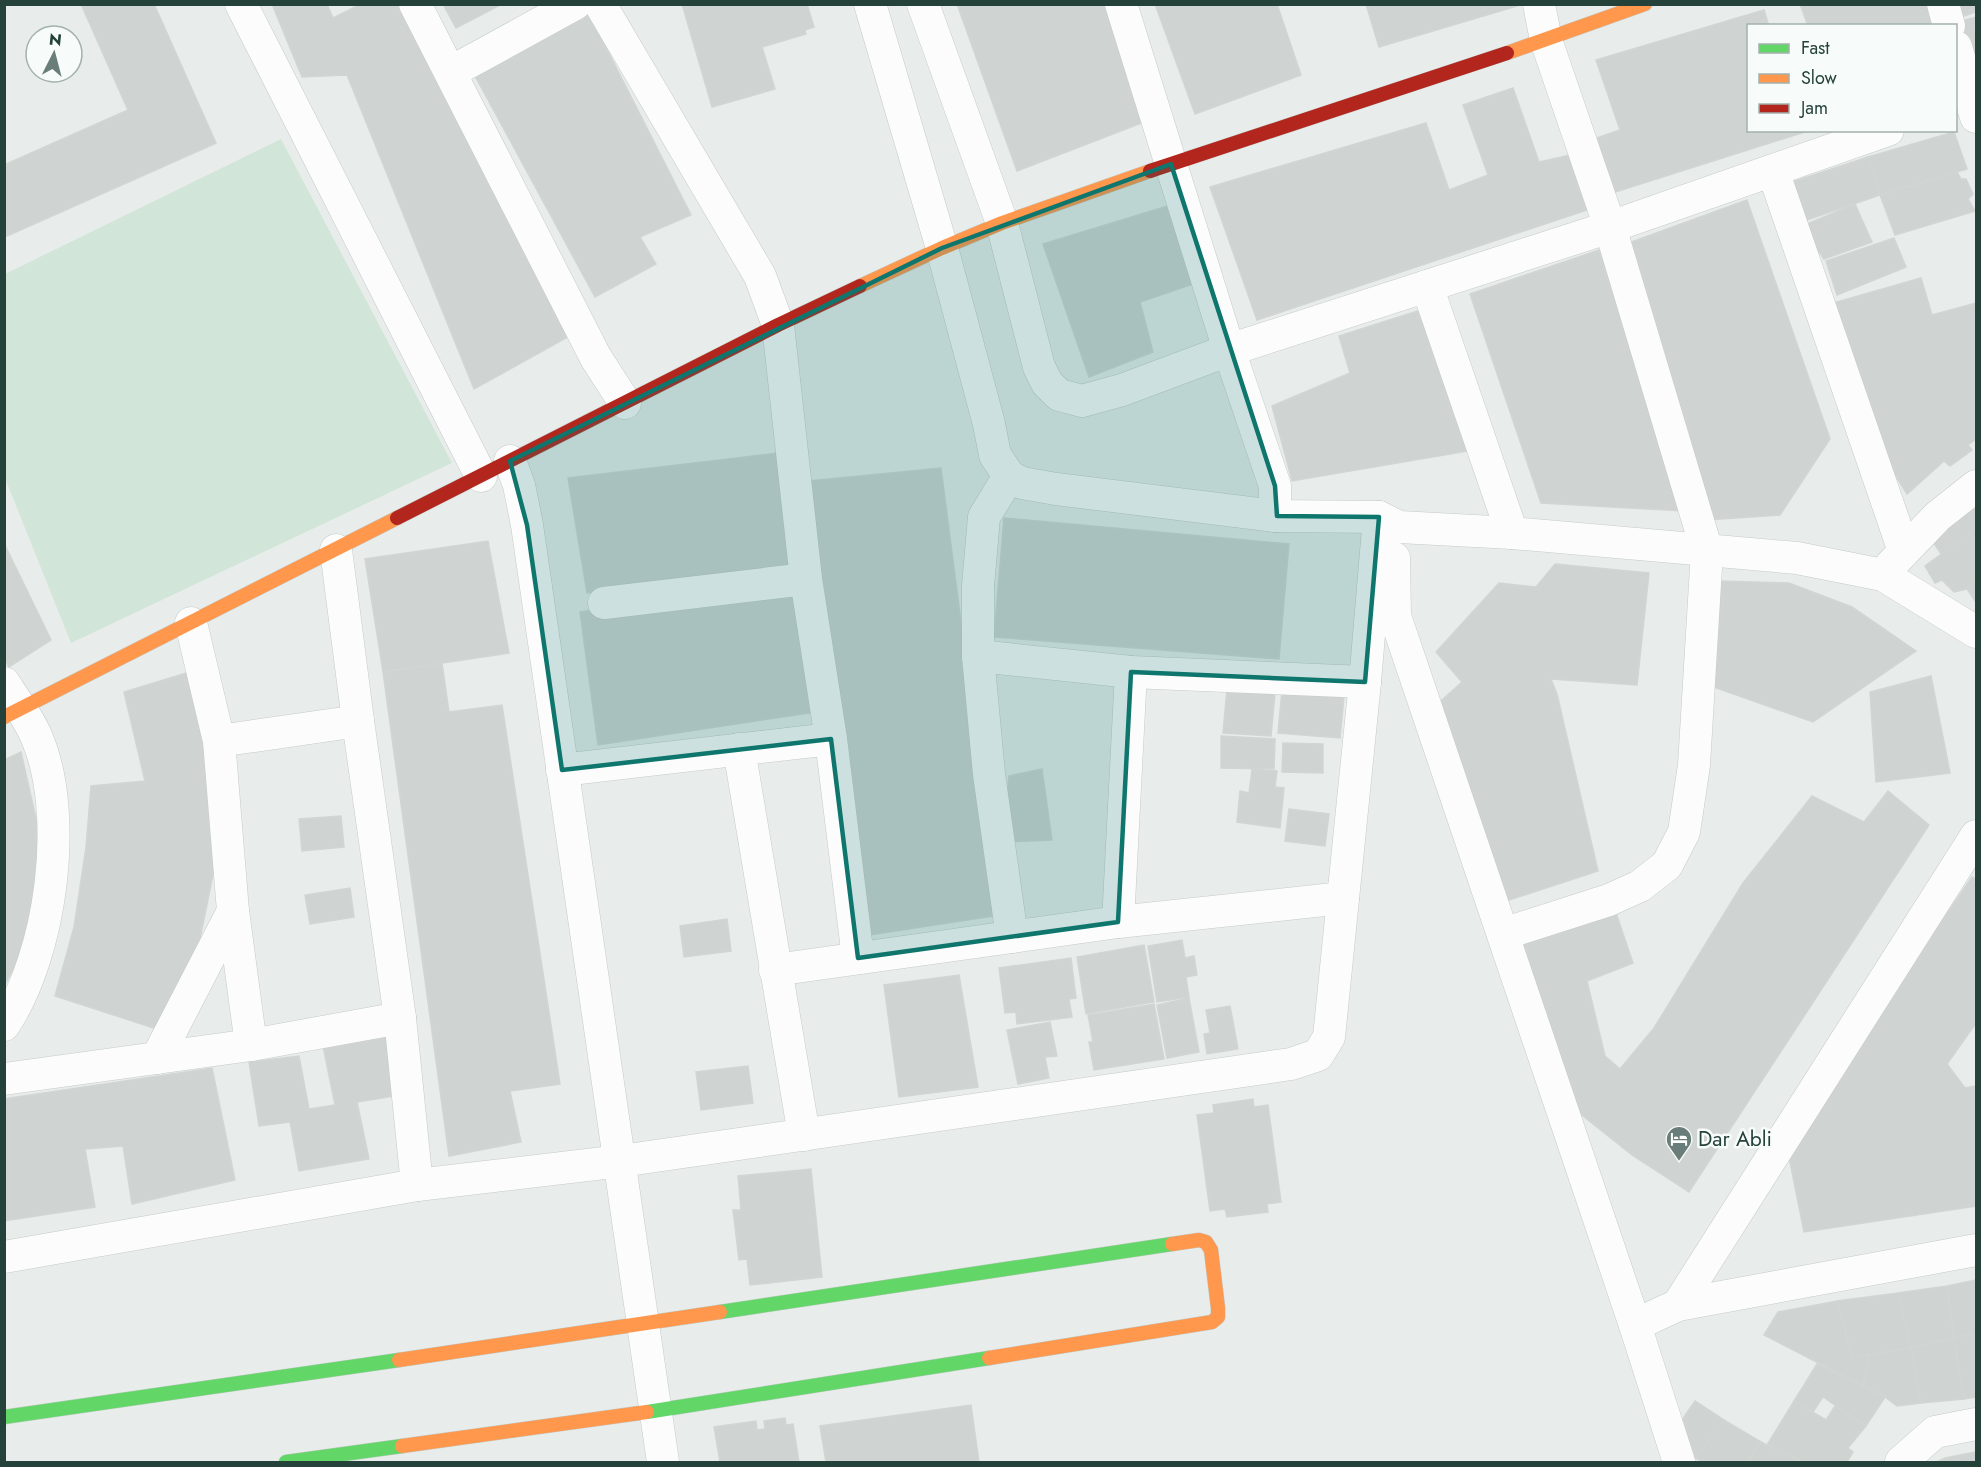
<svg xmlns="http://www.w3.org/2000/svg" width="1981" height="1467" viewBox="0 0 1981 1467" font-family="Jost,sans-serif">
  <rect width="100%" height="100%" fill="#e8edeb"/>
  <!-- green -->
  <path fill="#d1e6d8" d="M281 139 452 463 71 643 5 478V274Z"/>
  <!-- building -->
  <g fill="#cfd4d2" stroke="#d1d6d4" stroke-width="1.5">
    <path d="M81 4H154L216 143 7 236 4 231V165L128 110Z"/>
    <path d="M272 4H327L333 18 361 4H400L575 333 474 389 347 75 302 77Z"/>
    <path d="M443 4H502L456 28Z"/>
    <path d="M584 4 691 215 640 237 656 264 595 297 468 63Z"/>
    <path d="M682 4H807L814 27 805 30 806 34 762 47 775 89 712 107Z"/>
    <path d="M957 4H1105L1144 122 1017 171Z"/>
    <path d="M1155 4H1277L1301 75 1195 114Z"/>
    <path d="M1366 4H1516L1517 6 1379 47Z"/>
    <path d="M1800 4H1928L1935 26H1808Z"/>
    <path d="M1953 4H1976V12L1958 18Z"/>
    <path d="M1764 10 1769 26H1748V130H1811L1612 193 1591 140 1620 130 1596 60Z"/>
    <path d="M1976 17V68L1961 21Z"/>
    <path d="M1513 88 1539 162 1571 155 1587 210 1257 320 1210 187 1426 123 1449 190 1488 175 1463 105Z"/>
    <path d="M1954 132 1967 169 1880 195 1868 157Z"/>
    <path d="M1868 157 1880 195 1801 222 1789 183Z"/>
    <path d="M1957 172 1961 179H1966L1973 194 1968 199 1975 211 1895 235 1880 195Z"/>
    <path d="M1747 200 1830 439 1780 515 1707 520 1626 244Z"/>
    <path d="M1855 204 1872 242 1824 259 1820 253H1812L1807 224Z"/>
    <path d="M1171 205 1196 283 1140 302 1153 352 1089 377 1043 244Z"/>
    <path d="M1894 238 1906 267 1837 295 1826 261Z"/>
    <path d="M1599 250 1683 511 1541 503 1470 294Z"/>
    <path d="M1921 278 1932 315 1976 303V439L1968 445 1972 450 1950 466 1944 461 1907 494 1885 459 1830 304Z"/>
    <path d="M1418 311 1474 450 1292 481 1272 406 1350 373 1339 336Z"/>
    <path d="M787 452 804 563 587 593 568 478Z"/>
    <path d="M941 468 999 915 870 935 809 481Z"/>
    <path d="M1970 502 1976 512V529L1941 554 1928 534Z"/>
    <path d="M1004 518 1289 544 1279 659 994 637Z"/>
    <path d="M1976 529V581L1967 589 1954 592 1942 580 1935 583 1925 566Z"/>
    <path d="M488 541 509 653 383 672 365 559Z"/>
    <path d="M4 543 51 640 9 667 4 657Z"/>
    <path d="M1555 564 1649 573 1637 685 1551 679 1557 694 1598 871 1500 903 1432 709 1462 682 1436 652 1499 583 1536 587Z"/>
    <path d="M794 580 815 712 598 745 580 612Z"/>
    <path d="M1718 581 1789 583 1852 607 1916 651 1813 722 1708 685Z"/>
    <path d="M1976 581V601H1975L1967 589Z"/>
    <path d="M442 663 449 712 502 705 560 1084 510 1091 521 1142 449 1156 383 672Z"/>
    <path d="M193 671 215 825 214 870 195 963 163 1031 55 996 74 927 86 847 91 786 145 781 124 692Z"/>
    <path d="M1931 676 1950 773 1876 782 1870 692Z"/>
    <path d="M1227 689 1275 693 1271 736 1223 733Z"/>
    <path d="M1282 690 1344 696 1340 738 1278 733Z"/>
    <path d="M1221 736 1275 739 1274 769 1221 768Z"/>
    <path d="M1283 743 1323 744V773L1282 772Z"/>
    <path d="M21 752 39 832 32 910 20 957 4 986V760Z"/>
    <path d="M1042 769 1052 840 1006 842 996 795 1008 788 1009 776Z"/>
    <path d="M1252 769 1277 771 1275 787 1284 788 1280 828 1237 822 1240 791 1249 793Z"/>
    <path d="M1888 791 1929 825 1689 1192 1632 1155 1573 1108 1513 943 1616 913 1633 963 1587 981 1605 1056 1620 1069 1654 1028 1743 883 1812 796 1864 822Z"/>
    <path d="M1289 809 1329 814 1325 846 1285 841Z"/>
    <path d="M341 816 344 847 302 851 299 819Z"/>
    <path d="M1972 877 1976 879V1023L1947 1064 1965 1088 1976 1086V1206L1804 1232 1787 1147Z"/>
    <path d="M350 888 354 917 310 924 305 895Z"/>
    <path d="M727 919 731 951 684 957 680 926Z"/>
    <path d="M1182 940 1185 958 1194 956 1197 975 1186 977 1189 997 1157 1002 1148 946Z"/>
    <path d="M1144 945 1154 1002 1086 1014 1077 957Z"/>
    <path d="M1071 958 1076 998 1069 999 1072 1017 1017 1024 1016 1012 1005 1013 999 968Z"/>
    <path d="M959 975 978 1087 899 1097 884 985Z"/>
    <path d="M1189 998 1199 1052 1167 1058 1157 1005Z"/>
    <path d="M1154 1004 1164 1059 1094 1070 1089 1042H1093L1088 1015Z"/>
    <path d="M1230 1006 1238 1049 1207 1054 1204 1034 1210 1033 1206 1010Z"/>
    <path d="M1050 1022 1057 1056 1045 1057 1049 1078 1018 1084 1007 1030Z"/>
    <path d="M391 1037 401 1095 357 1102 369 1159 299 1171 290 1122 259 1126 249 1062 299 1056 309 1109 335 1105 323 1046Z"/>
    <path d="M748 1066 753 1103 701 1110 696 1072Z"/>
    <path d="M212 1068 235 1180 132 1204 123 1146 85 1149 95 1207 4 1221V1099Z"/>
    <path d="M1253 1099 1254 1107 1268 1105 1281 1202 1267 1204 1268 1212 1227 1217 1225 1209 1210 1211 1197 1115 1214 1113 1213 1105Z"/>
    <path d="M811 1169 822 1277 750 1285 747 1259 739 1260 733 1210H741L738 1176Z"/>
    <path d="M1976 1280V1333L1954 1338 1947 1286Z"/>
    <path d="M1947 1286 1954 1338 1911 1348 1898 1293Z"/>
    <path d="M1898 1293 1911 1348 1860 1357H1852L1837 1301Z"/>
    <path d="M1837 1301 1852 1357 1869 1355 1863 1386 1764 1335 1778 1312Z"/>
    <path d="M1976 1333V1397L1964 1399 1954 1338Z"/>
    <path d="M1954 1338 1964 1399 1921 1403 1911 1348Z"/>
    <path d="M1911 1348 1921 1403 1897 1406 1885 1397 1863 1386 1869 1355Z"/>
    <path d="M1817 1364 1885 1397 1866 1426 1823 1397 1813 1412 1794 1401Z"/>
    <path d="M1695 1401 1724 1420 1695 1458 1673 1443 1685 1423 1682 1420Z"/>
    <path d="M1794 1401 1826 1420 1835 1406 1866 1426 1848 1448 1853 1452 1847 1462H1803L1767 1445Z"/>
    <path d="M971 1405 979 1462H826L820 1426Z"/>
    <path d="M785 1418 786 1425 793 1424 799 1462H720L714 1427 756 1421 757 1430 765 1429 764 1421Z"/>
    <path d="M1724 1420 1761 1442 1748 1462H1703L1695 1458Z"/>
    <path d="M1761 1442 1767 1445 1803 1462H1748Z"/>
    <path d="M1976 1452V1462H1937L1945 1458Z"/>
  </g>
  <g fill="none" stroke-linecap="round" stroke-linejoin="round">
    <!-- street casing -->
    <g stroke="#c5cac8" stroke-width="33">
      <g id="street">
        <path d="M241 4 481 476"/>
        <path d="M415 4 596 358 625 403"/>
        <path d="M600 4 760 276 778 325 806 579 831 739 858 958"/>
        <path d="M870 4 942 248 989 424 995 455 1009 476 1022 483 1056 489 1275 516 1379 517 1399 527 1512 533 1797 558 1883 575 1976 632"/>
        <path d="M923 4 1002 223 1039 367 1047 383 1059 395 1082 401 1122 390 1229 350 1610 227 1888 130"/>
        <path d="M1121 4 1229 350 1275 486V516"/>
        <path d="M1943 4 1949 26"/>
        <path d="M1956 47 1976 117"/>
        <path d="M451 72 575 4"/>
        <path d="M1773 171 1904 551"/>
        <path d="M1427 286 1512 533"/>
        <path d="M510 461 519 485 527 525 663 1462"/>
        <path d="M1009 476 984 517 978 586V656L989 774 1012 937"/>
        <path d="M336 550 358 721"/>
        <path d="M1394 558 1395 616 1635 1325 1679 1462"/>
        <path d="M1891 565 1938 516 1976 486"/>
        <path d="M604 603 806 579"/>
        <path d="M978 656 1131 672 1365 682"/>
        <path d="M4 683C16 701 29 719 37 738 70 816 51 955 4 1025"/>
        <path d="M219 741 358 721 400 1018 417 1185"/>
        <path d="M739 749 804 1135"/>
        <path d="M562 770 831 739"/>
        <path d="M1118 922 1131 672"/>
        <path d="M1503 934 1609 900 1640 886 1667 865 1684 832 1694 765 1707 551 1610 227 1546 40 1539 4"/>
        <path d="M775 970 1118 922 1343 898"/>
        <path d="M251 1045 400 1018"/>
        <path d="M157 1058 233 911"/>
        <path d="M4 1079 251 1045 233 911 219 741 191 623"/>
        <path d="M4 1257 417 1185 621 1161 1291 1064 1318 1055 1329 1037 1365 682 1379 517"/>
        <path d="M1678 1305 1976 1250"/>
        <path d="M1635 1325 1678 1305 1976 836"/>
        <path d="M1901 1462 1935 1432 1976 1424"/>
      </g>
    </g>
    <!-- fast casing -->
    <g stroke="#c3cbc8" stroke-width="15">
      <g id="fast">
        <path d="M720 1312 1172 1244"/>
        <path d="M647 1412 989 1358"/>
        <path d="M4 1417 399 1360"/>
        <path d="M286 1462 402 1446"/>
      </g>
    </g>
    <!-- slow casing -->
    <g stroke="#c3cbc8" stroke-width="15">
      <g id="slow">
        <path d="M1507 53 1645 4"/>
        <path d="M860 286 942 248 1002 223 1150 171"/>
        <path d="M4 717 397 518"/>
        <path d="M989 1358 1212 1322 1218 1317V1308L1211 1250 1206 1242 1199 1240 1172 1244"/>
        <path d="M399 1360 720 1312"/>
        <path d="M402 1446 647 1412"/>
      </g>
    </g>
    <!-- jam casing -->
    <g stroke="#c3cbc8" stroke-width="15">
      <g id="jam">
        <path d="M1150 171 1507 53"/>
        <path d="M397 518 778 325 860 286"/>
      </g>
    </g>
    <!-- street -->
    <use href="#street" stroke="#fcfcfc" stroke-width="32"/>
    <!-- fast -->
    <use href="#fast" stroke="#63d668" stroke-width="14"/>
    <!-- slow -->
    <use href="#slow" stroke="#ff974d" stroke-width="14"/>
    <!-- jam -->
    <use href="#jam" stroke="#b3261e" stroke-width="14"/>
  </g>
  <!-- marked area -->
  <path fill="#0f766e" fill-opacity="0.2" stroke="#0f766e" stroke-width="4.5" stroke-linejoin="round" d="M1171 164 1275 486 1277 516 1379 517 1365 682 1131 672 1118 922 858 958 831 739 562 770 527 525 510 461 942 248Z"/>
  <!-- icons -->
  <defs>
    <g id="hotel-pin" transform="scale(1.35)"><path d="M0 17L-7.5 6A9.5 9.5 0 1 1 7.5 6Z" fill="#697e78" stroke="#f7fbf9"/><path d="M-6-4.5h1.5V1H6V5H4.5V3h-9V5H-6ZM-4 0a1.8 1.8 0 1 1 3.6 0ZM.5 0V-2.5h3Q6-2.5 6 0Z" fill="#fff"/></g>
  </defs>
  <g fill-rule="evenodd">
    <use href="#hotel-pin" x="1679" y="1139"/>
  </g>
  <g text-anchor="middle" stroke-width="5" stroke-linejoin="round" paint-order="stroke">
    <!-- poi labels -->
    <g font-size="21" fill="#24423a" stroke="#f7fbf9" text-anchor="start">
      <text x="1698" y="1146">Dar Abli</text>
    </g>
  </g>
  <!-- border -->
  <rect width="1981" height="1467" fill="none" stroke="#24423a" stroke-width="12"/>
  <!-- legend -->
  <rect x="1747" y="24" width="210" height="108" fill="#f7fbf9" stroke="#a3b1ad" stroke-width="1.5"/>
  <rect x="1759" y="44" width="30" height="9" fill="#63d668" stroke="#a3b1ad" stroke-width="1.5"/>
  <text x="1801" y="54" font-size="18" fill="#24423a">Fast</text>
  <rect x="1759" y="74" width="30" height="9" fill="#ff974d" stroke="#a3b1ad" stroke-width="1.5"/>
  <text x="1801" y="84" font-size="18" fill="#24423a">Slow</text>
  <rect x="1759" y="104" width="30" height="9" fill="#b3261e" stroke="#a3b1ad" stroke-width="1.5"/>
  <text x="1801" y="114" font-size="18" fill="#24423a">Jam</text>
  <!-- north arrow -->
  <g transform="translate(54 54) rotate(6)"><circle r="28" fill="#f7fbf9" stroke="#a3b1ad" stroke-width="1.5"/>
  <path d="M0-4.5L10 22L0 15L-10 22Z" fill="#697e78"/>
  <text y="-9" font-size="16" font-weight="bold" text-anchor="middle" fill="#24423a">N</text>
  </g>
</svg>
